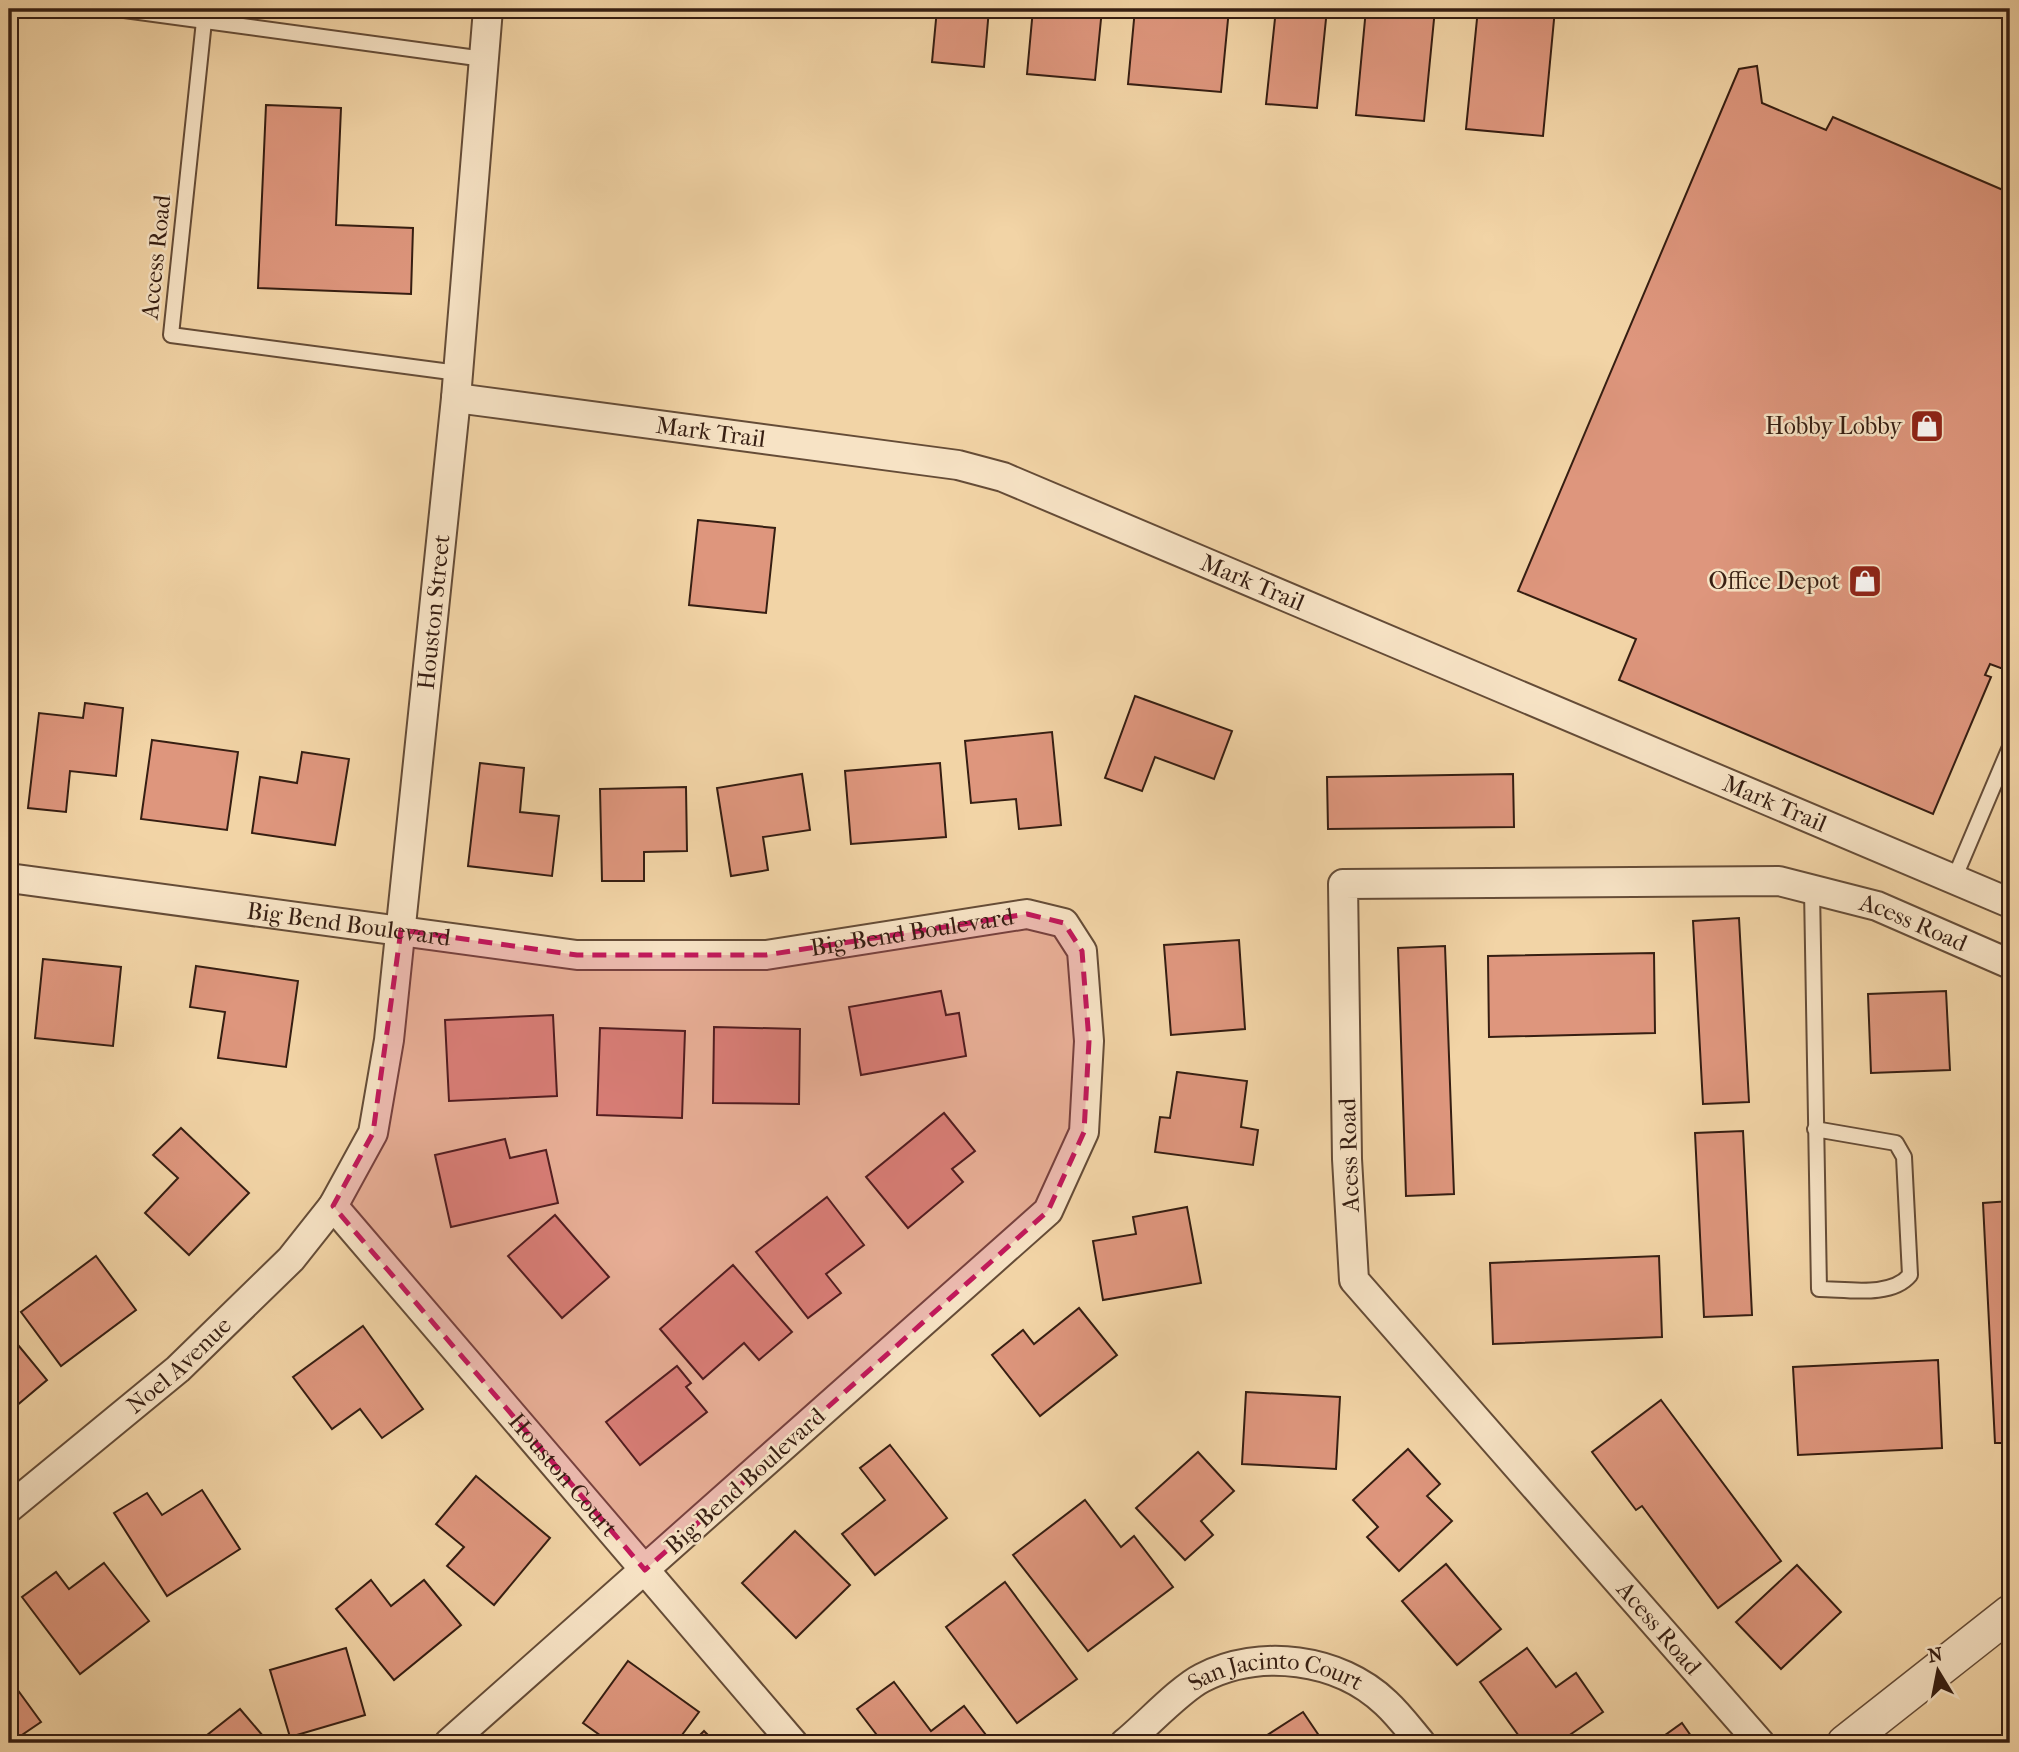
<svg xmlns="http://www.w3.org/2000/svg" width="2019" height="1752" viewBox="0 0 2019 1752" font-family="'IM FELL French Canon',serif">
  <rect width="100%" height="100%" fill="#f2d4a6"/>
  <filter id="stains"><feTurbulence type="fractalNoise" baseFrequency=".00286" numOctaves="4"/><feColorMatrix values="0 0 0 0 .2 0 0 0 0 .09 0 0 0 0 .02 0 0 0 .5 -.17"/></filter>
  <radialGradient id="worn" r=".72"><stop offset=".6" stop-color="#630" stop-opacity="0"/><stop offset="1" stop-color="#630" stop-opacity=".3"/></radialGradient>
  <!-- building -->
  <g fill="#de967d" stroke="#361e12" stroke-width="2">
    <path d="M937 9H989L984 67 932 62Z"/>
    <path d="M1033 9H1102L1095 80 1027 74Z"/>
    <path d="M1135 9H1229L1221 92 1128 84Z"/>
    <path d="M1276 9H1327L1317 108 1266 104Z"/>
    <path d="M1366 9H1435L1424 121 1356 115Z"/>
    <path d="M1478 9H1555L1543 136 1466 129Z"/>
    <path d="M1757 66 1762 103 1826 130 1833 117 2010 193V660L2006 670 1990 664 1985 675 1991 677 1933 814 1619 680 1636 639 1518 591 1739 69Z"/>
    <path d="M266 105 341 108 336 225 413 228 411 294 258 288Z"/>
    <path d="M698 520 775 528 766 613 689 605Z"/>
    <path d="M1135 696 1232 731 1214 779 1155 757 1142 791 1105 778Z"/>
    <path d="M85 703 123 708 116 776 70 771 66 812 28 808 39 713 83 718Z"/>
    <path d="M1052 732 1061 825 1019 829 1016 799 971 803 965 741Z"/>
    <path d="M152 740 238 752 227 830 141 819Z"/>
    <path d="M302 752 349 759 335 845 252 833 260 777 297 783Z"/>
    <path d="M480 763 524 768 520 812 559 816 552 876 468 866Z"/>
    <path d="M940 763 946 837 851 844 845 771Z"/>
    <path d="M802 774 810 830 763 837 768 870 731 876 717 788Z"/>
    <path d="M1513 774 1514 827 1328 829 1327 777Z"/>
    <path d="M686 787 687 851 644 852V881H602L600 789Z"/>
    <path d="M1739 918 1749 1102 1703 1104 1693 921Z"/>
    <path d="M1239 940 1245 1029 1171 1035 1164 945Z"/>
    <path d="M1445 946 1454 1194 1406 1196 1398 948Z"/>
    <path d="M1654 953 1655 1033 1489 1037 1488 956Z"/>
    <path d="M43 959 121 967 113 1046 35 1038Z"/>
    <path d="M196 966 298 981 286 1067 218 1058 225 1012 190 1007Z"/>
    <path d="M941 991 946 1015 959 1013 966 1056 861 1075 849 1007Z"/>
    <path d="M1946 991 1950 1070 1871 1073 1868 994Z"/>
    <path d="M553 1015 557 1096 449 1101 445 1020Z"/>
    <path d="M714 1027 800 1029 799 1104 713 1103Z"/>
    <path d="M600 1028 685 1031 682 1118 597 1115Z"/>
    <path d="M1177 1072 1247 1081 1241 1127 1258 1130 1253 1165 1155 1152 1160 1117 1170 1118Z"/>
    <path d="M944 1113 975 1151 952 1169 963 1182 908 1228 866 1177Z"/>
    <path d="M181 1128 249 1193 189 1255 145 1213 178 1178 153 1155Z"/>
    <path d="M1743 1131 1752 1315 1704 1317 1695 1133Z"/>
    <path d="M505 1139 510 1158 546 1150 558 1203 451 1227 435 1155Z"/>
    <path d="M827 1197 864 1245 826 1274 841 1293 808 1318 756 1252Z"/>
    <path d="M2010 1201V1443H1995L1983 1203Z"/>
    <path d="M1187 1207 1201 1283 1103 1300 1093 1241 1136 1234 1133 1217Z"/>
    <path d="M555 1215 609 1277 562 1318 508 1256Z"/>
    <path d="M96 1256 136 1310 61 1366 21 1312Z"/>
    <path d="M1659 1256 1662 1337 1493 1344 1490 1263Z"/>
    <path d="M733 1265 792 1332 759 1360 744 1343 703 1379 660 1329Z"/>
    <path d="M1079 1308 1117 1355 1040 1416 992 1355 1023 1330 1034 1344Z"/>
    <path d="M363 1326 423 1409 382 1438 360 1409 332 1429 293 1377Z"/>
    <path d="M9 1334 47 1380 9 1412Z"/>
    <path d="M1938 1360 1942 1448 1798 1455 1793 1367Z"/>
    <path d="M677 1366 691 1383 686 1387 707 1412 640 1465 606 1422Z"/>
    <path d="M1246 1392 1340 1397 1336 1469 1242 1464Z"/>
    <path d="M1661 1400 1781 1561 1718 1608 1642 1506 1636 1510 1592 1452Z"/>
    <path d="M890 1445 947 1518 875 1575 842 1534 885 1500 860 1468Z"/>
    <path d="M1408 1449 1440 1484 1427 1496 1452 1521 1399 1571 1367 1537 1378 1527 1353 1500Z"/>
    <path d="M1198 1452 1234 1491 1201 1521 1213 1535 1185 1560 1136 1508Z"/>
    <path d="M476 1476 550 1538 494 1605 447 1566 464 1547 436 1524Z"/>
    <path d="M202 1490 240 1549 167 1596 114 1513 147 1493 162 1515Z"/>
    <path d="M1085 1500 1121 1547 1134 1536 1173 1587 1088 1651 1013 1555Z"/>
    <path d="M795 1531 850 1585 796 1638 742 1583Z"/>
    <path d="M104 1563 149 1621 80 1674 22 1597 56 1572 69 1589Z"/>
    <path d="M1446 1564 1501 1629 1457 1665 1402 1601Z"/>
    <path d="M1797 1565 1841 1612 1781 1669 1736 1622Z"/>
    <path d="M371 1580 391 1606 424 1580 461 1625 394 1680 336 1609Z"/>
    <path d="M1005 1582 1077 1679 1017 1723 946 1627Z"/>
    <path d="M346 1648 365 1715 290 1737 270 1670Z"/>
    <path d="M1527 1648 1556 1687 1576 1673 1603 1712 1558 1743H1524L1480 1682Z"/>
    <path d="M628 1661 699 1712 676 1743H611L583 1723Z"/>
    <path d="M9 1678 41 1722 10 1743H9Z"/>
    <path d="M894 1682 931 1731 964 1706 992 1743H883L857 1709Z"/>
    <path d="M240 1709 269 1743H197Z"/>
    <path d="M1303 1712 1324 1743H1255Z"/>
    <path d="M1682 1723 1696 1743H1654Z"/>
    <path d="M704 1731 716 1743H692Z"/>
  </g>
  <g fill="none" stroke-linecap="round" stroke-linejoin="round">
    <!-- service casing -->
    <g stroke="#654c37" stroke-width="18">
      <g id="service">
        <path d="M117 9 484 59"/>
        <path d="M204 21 171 335 458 373"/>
        <path d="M1954 879 2010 747"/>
        <path d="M1812 890 1819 1289C1846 1289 1891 1298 1910 1275L1904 1157 1896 1143 1815 1129"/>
      </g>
    </g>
    <!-- minor casing -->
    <g stroke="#654c37" stroke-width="32">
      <g id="minor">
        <path id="s1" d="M456 398 958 465 1003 477 2010 903"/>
        <path id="s2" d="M9 878 577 955H766L1027 914 1064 923 1082 951 1089 1041 1084 1132 1048 1211 449 1743"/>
        <path id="s3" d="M333 1206 793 1743"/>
        <path id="s4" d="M9 1508 178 1369 291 1259 333 1206 373 1133 389 1040 456 398 488 9"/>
        <path id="s5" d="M1125 1743C1146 1726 1180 1689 1202 1678 1260 1648 1339 1658 1386 1703 1399 1715 1410 1730 1421 1743"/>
        <path id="s6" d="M1760 1743 1354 1280 1347 1159 1343 884 1779 881 1877 906 2010 964"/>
      </g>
    </g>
    <!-- tertiary casing -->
    <g stroke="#654c37" stroke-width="38">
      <path id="tertiary" d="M1845 1743 2010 1613"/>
    </g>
    <!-- service -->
    <use href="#service" stroke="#f7e3c5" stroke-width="14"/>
    <!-- minor -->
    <use href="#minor" stroke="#f7e3c5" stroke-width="28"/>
    <!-- tertiary -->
    <use href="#tertiary" stroke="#f7e3c5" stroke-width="35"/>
  </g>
  <!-- marked area -->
  <path fill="#c2185b" fill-opacity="0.2" stroke="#c2185b" stroke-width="5" stroke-dasharray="14 9" stroke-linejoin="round" d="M1027 914 1064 923 1082 951 1089 1041 1084 1132 1048 1211 645 1570 333 1206 373 1133 401 930 577 955H766Z"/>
  <!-- icons -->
  <defs>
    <g id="shop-square" transform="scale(1.75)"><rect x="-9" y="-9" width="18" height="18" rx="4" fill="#8f2418" stroke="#f7e3c5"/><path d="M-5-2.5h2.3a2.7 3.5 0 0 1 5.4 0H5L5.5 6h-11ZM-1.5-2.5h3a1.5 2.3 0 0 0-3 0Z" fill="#fff"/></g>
  </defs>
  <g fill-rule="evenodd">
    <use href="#shop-square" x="1927" y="426"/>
    <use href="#shop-square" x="1865" y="581"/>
  </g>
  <g text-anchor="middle" stroke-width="5" stroke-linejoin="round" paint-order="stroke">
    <!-- street labels -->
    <g font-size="24" fill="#361e12" stroke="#f7e3c5">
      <text transform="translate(156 257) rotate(-84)" y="8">Access Road</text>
      <text dy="8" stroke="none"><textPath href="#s1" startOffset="257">Mark Trail</textPath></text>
      <text dy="8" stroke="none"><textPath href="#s1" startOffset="824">Mark Trail</textPath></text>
      <text dy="8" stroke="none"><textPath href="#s4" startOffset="1052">Houston Street</textPath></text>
      <text dy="8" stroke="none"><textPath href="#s1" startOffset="1391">Mark Trail</textPath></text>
      <text dy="8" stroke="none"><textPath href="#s2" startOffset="343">Big Bend Boulevard</textPath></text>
      <text dy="8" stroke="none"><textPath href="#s6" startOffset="1589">Acess Road</textPath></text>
      <text dy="8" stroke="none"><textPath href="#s2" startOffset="910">Big Bend Boulevard</textPath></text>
      <text transform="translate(1349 1155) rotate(-92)" y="8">Acess Road</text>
      <text dy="8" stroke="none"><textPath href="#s4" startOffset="222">Noel Avenue</textPath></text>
      <text dy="8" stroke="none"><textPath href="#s3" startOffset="354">Houston Court</textPath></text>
      <text transform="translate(745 1481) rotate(-42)" y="8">Big Bend Boulevard</text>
      <text transform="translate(1659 1628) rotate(49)" y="8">Acess Road</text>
      <text dy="8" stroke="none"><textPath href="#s5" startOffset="177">San Jacinto Court</textPath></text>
    </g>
    <!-- poi labels -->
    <g font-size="24" fill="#361e12" stroke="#f7e3c5" text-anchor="end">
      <text x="1902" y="434">Hobby Lobby</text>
      <text x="1840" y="589">Office Depot</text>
    </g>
  </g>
  <!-- margin -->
  <rect width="2019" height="1752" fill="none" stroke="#f2d4a6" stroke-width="35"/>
  <rect x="10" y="10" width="1998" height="1731" fill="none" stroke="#361e12" stroke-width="3.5"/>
  <rect x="18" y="18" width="1984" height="1717" fill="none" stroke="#361e12" stroke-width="2"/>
  <!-- north arrow -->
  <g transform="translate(1938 1671) rotate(350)" stroke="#f7e3c5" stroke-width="5" paint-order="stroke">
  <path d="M0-5L12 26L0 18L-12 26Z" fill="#361e12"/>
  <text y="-10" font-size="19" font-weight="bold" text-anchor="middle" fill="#361e12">N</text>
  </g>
  <rect width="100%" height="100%" filter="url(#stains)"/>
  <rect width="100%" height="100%" fill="url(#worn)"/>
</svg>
